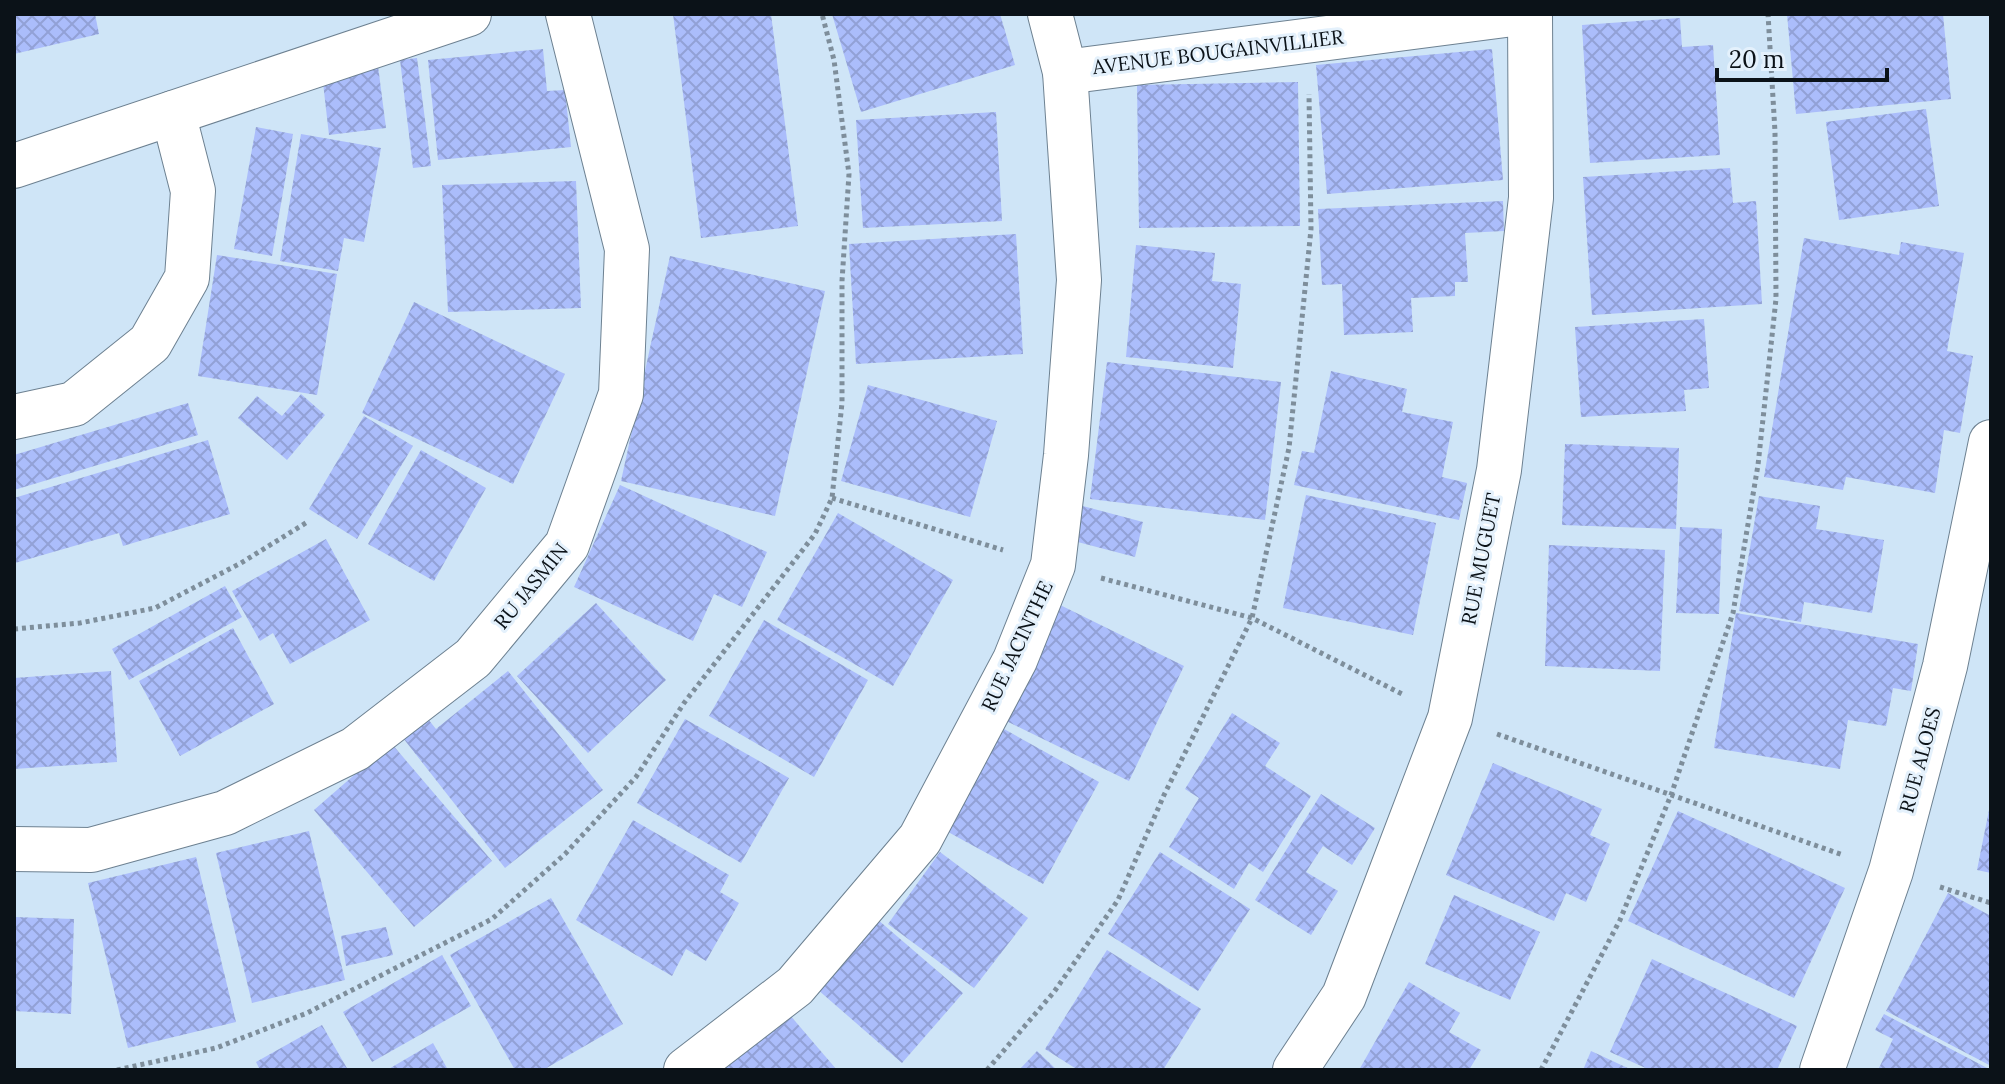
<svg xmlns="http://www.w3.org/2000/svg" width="2005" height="1084" viewBox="0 0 2005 1084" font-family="Lora,serif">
  <defs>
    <pattern id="building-cross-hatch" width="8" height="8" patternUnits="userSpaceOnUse" patternTransform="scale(2)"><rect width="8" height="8" fill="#abbdfb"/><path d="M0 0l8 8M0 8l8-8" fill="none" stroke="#92a1d6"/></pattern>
  </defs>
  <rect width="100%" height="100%" fill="#cfe5f7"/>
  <!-- building -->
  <g fill="url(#building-cross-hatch)">
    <path d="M14 14H95L99 34 14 54Z"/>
    <path d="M673 14H771L798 226 701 238Z"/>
    <path d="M832 14H1000L1015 65 861 112Z"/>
    <path d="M1787 14H1943L1951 99 1796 114Z"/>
    <path d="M1680 18 1682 47 1713 45 1720 155 1590 163 1582 25Z"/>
    <path d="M543 49 547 91 565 90 571 147 438 160 428 60Z"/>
    <path d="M1492 49 1503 180 1327 194 1316 65Z"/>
    <path d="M417 58 431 166 413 168 400 60Z"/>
    <path d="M378 66 386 128 329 135 322 74Z"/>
    <path d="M1298 82 1300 226 1139 228 1137 85Z"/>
    <path d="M1926 109 1939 206 1839 220 1826 122Z"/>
    <path d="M996 112 1002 221 863 228 856 120Z"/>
    <path d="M256 127 293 134 272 256 234 249Z"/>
    <path d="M301 134 381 148 364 242 344 238 338 271 280 261Z"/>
    <path d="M1730 168 1733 203 1756 201 1762 304 1592 315 1583 177Z"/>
    <path d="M576 181 581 308 448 312 442 185Z"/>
    <path d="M1503 201 1504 231 1465 233 1468 282H1455V296L1411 298 1413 332 1344 335 1342 284 1322 285 1318 209Z"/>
    <path d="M1016 234 1023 354 856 364 849 244Z"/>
    <path d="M1804 238 1899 255 1901 242 1964 253 1947 351 1973 356 1960 433 1944 430 1935 493 1846 477 1843 490 1764 477Z"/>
    <path d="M1136 245 1215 253 1212 281 1241 284 1233 368 1126 357Z"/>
    <path d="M217 255 337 274 317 395 198 376Z"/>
    <path d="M670 256 825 291 775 516 621 481Z"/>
    <path d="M414 302 565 374 513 484 362 413Z"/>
    <path d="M1704 319 1709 388 1684 390 1686 411 1581 417 1575 327Z"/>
    <path d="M1107 362 1281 382 1265 520 1090 499Z"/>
    <path d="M1331 371 1407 389 1402 412 1453 422 1442 477 1467 483 1459 520 1294 485 1302 451 1314 453Z"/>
    <path d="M868 385 997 421 970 517 841 481Z"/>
    <path d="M301 394 325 415 287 460 238 418 257 396 282 416Z"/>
    <path d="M188 403 198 435 14 490V455Z"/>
    <path d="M364 416 413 446 357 539 309 509Z"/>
    <path d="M208 440 230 514 123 546 119 533 15 563 14 498Z"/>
    <path d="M1565 444 1679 448 1676 529 1562 525Z"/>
    <path d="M421 450 486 488 434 581 368 544Z"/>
    <path d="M620 485 767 552 742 607 714 594 693 641 574 587Z"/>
    <path d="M1306 495 1436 523 1413 635 1283 608Z"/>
    <path d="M1759 496 1820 506 1816 529 1884 540 1872 613 1804 602 1801 622 1739 611Z"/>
    <path d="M1079 505 1143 522 1135 557 1070 540Z"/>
    <path d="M838 513 953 580 893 686 777 620Z"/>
    <path d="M1680 527 1722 529 1719 614 1676 613Z"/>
    <path d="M326 539 370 620 290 664 273 633 260 641 232 591Z"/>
    <path d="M1549 545 1665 550 1660 671 1545 666Z"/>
    <path d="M225 586 242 617 129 680 112 649Z"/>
    <path d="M1052 601 1184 666 1129 781 996 716Z"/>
    <path d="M596 603 666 680 588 753 517 676Z"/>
    <path d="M1736 613 1918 644 1911 691 1893 688 1886 726 1848 720 1840 769 1714 748Z"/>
    <path d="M764 620 868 680 814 777 709 716Z"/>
    <path d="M233 628 274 704 180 756 139 681Z"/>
    <path d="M111 671 117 762 14 769V678Z"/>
    <path d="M508 671 603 790 505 868 403 738 428 719 436 729Z"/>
    <path d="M1232 713 1280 743 1265 766 1311 796 1263 872 1249 863 1234 889 1169 847 1199 798 1185 789Z"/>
    <path d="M685 719 789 778 741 863 637 803Z"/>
    <path d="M995 724 1099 782 1043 884 939 827Z"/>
    <path d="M391 743 492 861 414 927 314 810Z"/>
    <path d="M1493 763 1602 809 1590 835 1610 844 1586 902 1566 893 1554 921 1446 875Z"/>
    <path d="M1321 794 1375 828 1352 865 1323 846 1306 872 1338 891 1311 935 1255 900Z"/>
    <path d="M1990 805H1991V873L1977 870Z"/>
    <path d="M1678 811 1845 888 1794 998 1628 921Z"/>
    <path d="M633 820 729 875 720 892 739 903 706 961 686 949 672 976 576 920Z"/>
    <path d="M309 831 345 980 252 1003 216 853Z"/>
    <path d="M940 852 1028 918 974 988 888 924Z"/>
    <path d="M1160 852 1250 909 1198 991 1108 934Z"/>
    <path d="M196 857 236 1022 128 1048 88 883Z"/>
    <path d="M1948 893 1991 916V1066L1886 1011Z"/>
    <path d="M1454 895 1540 932 1510 1000 1425 964Z"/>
    <path d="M551 898 623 1024 543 1070H515L450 955Z"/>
    <path d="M14 917 74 919 71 1014 14 1011Z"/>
    <path d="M877 919 963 993 902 1063 817 989Z"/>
    <path d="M386 927 393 955 346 966 341 936Z"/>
    <path d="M1107 950 1201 1009 1163 1070H1078L1045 1049Z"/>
    <path d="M442 955 471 1006 372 1062 343 1012Z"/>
    <path d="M1652 959 1797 1026 1777 1070H1650L1610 1052Z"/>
    <path d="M1409 982 1460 1013 1449 1032 1481 1050 1469 1070H1359Z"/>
    <path d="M783 1007 837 1070H712Z"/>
    <path d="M1884 1014 1991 1070H1878L1893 1039 1875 1030Z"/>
    <path d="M322 1025 348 1070H260L256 1062Z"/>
    <path d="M433 1043 448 1070H387Z"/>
    <path d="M1037 1051 1057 1070H1019Z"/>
    <path d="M1591 1051 1632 1070H1583Z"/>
  </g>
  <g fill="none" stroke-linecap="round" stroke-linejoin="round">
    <!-- street casing -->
    <g stroke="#6d8191" stroke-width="46">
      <g id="street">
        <path d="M1065 72 1513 14"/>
        <path d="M14 166 469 14"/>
        <path d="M14 417 74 404 150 343 187 278 193 191 173 113"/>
        <path d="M14 849 91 850 225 813 355 749 473 658 567 545 621 394 627 249 568 14"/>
        <path d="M686 1070 795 986 920 839 1015 660 1053 565 1066 455 1079 280 1065 72 1050 14"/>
        <path d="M1295 1070 1344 996 1450 718 1499 470 1531 198 1530 14"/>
        <path d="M1822 1070 1891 871 1945 666 1991 442"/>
      </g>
    </g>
    <!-- path -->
    <g stroke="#7e8e9b" stroke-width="5" stroke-dasharray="4 4" stroke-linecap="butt">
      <path d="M832 498 1003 550"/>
      <path d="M1101 578 1252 618 1404 695"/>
      <path d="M14 629 80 623 155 608 241 563 309 521"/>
      <path d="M1497 734 1843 855"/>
      <path d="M1940 887 1991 903"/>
      <path d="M117 1070 216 1048 307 1013 492 919 565 854 636 777 684 703 815 534 832 498 842 403V281L849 174 834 60 822 14"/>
      <path d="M987 1070 1054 992 1118 900 1164 795 1252 618 1289 448 1311 229 1309 94"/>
      <path d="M1541 1070 1620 920 1671 795 1733 613 1758 465 1776 299 1775 132 1768 14"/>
    </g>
    <!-- street -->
    <use href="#street" stroke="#fff" stroke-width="44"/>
  </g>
  <g text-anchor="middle" stroke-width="6" stroke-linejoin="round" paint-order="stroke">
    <!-- street labels -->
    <g font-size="20" fill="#0b1218" stroke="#e4f1fc">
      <text transform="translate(1218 52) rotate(-7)" y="7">AVENUE BOUGAINVILLIER</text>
      <text transform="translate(1481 559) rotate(-79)" y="7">RUE MUGUET</text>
      <text transform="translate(531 586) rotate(-51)" y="7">RU JASMIN</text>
      <text transform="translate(1017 646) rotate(-65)" y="7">RUE JACINTHE</text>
      <text transform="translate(1920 760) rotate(-75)" y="7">RUE ALOES</text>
    </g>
  </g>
  <!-- border -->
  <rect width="2005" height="1084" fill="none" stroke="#0b1218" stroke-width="32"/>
  <!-- scale -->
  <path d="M1717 68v12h170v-12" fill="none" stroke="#0b1218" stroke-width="4"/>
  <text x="1729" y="68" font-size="24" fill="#0b1218" stroke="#e4f1fc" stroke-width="6" paint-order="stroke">20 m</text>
</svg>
